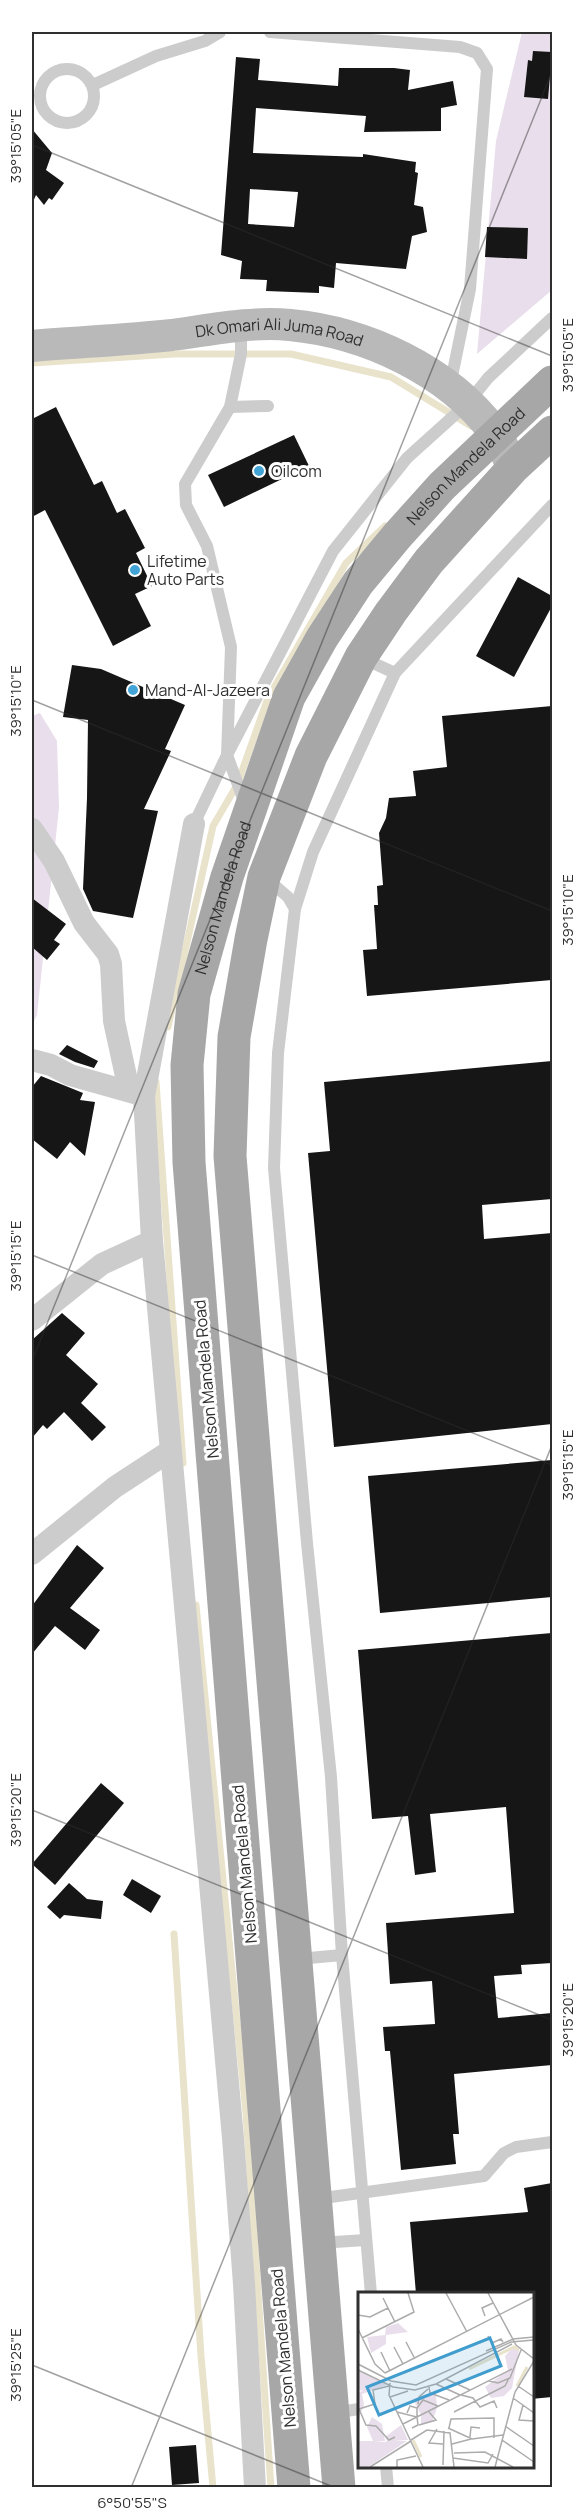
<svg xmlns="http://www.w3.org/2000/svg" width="584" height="2519" viewBox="0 0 584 2519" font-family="Manrope,sans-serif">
  <rect width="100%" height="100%" fill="#fff"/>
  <!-- green -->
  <g fill="#e9deeb">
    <path d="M522 32H552V290L477 354 496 141Z"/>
    <path d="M40 713 57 741 59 808 37 1015 32 1025V716Z"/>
  </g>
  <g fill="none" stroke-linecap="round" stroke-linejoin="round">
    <!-- stream -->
    <g stroke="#e9e3cc" stroke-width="7">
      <path d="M32 363 174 354H291L391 377 471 426"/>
      <path d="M168 1027 213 826 237 785 268 698 346 563 385 526"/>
      <path d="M156 1082 183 1463"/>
      <path d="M196 1605 246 2113 271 2488"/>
      <path d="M174 1934 201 2356 213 2488"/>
    </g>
  </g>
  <!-- building -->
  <g fill="#161616" fill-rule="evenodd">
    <path d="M533 51 552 52 548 99 524 97 528 60 532 61Z"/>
    <path d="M236 57 260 59 258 80 338 86 339 68H394L410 70 408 90 453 81 457 105 441 108V131L364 132 366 116 256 108 253 153 363 157V154L416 162 415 172 418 173 414 205 423 207 427 232 412 236 406 269 336 263 334 288 319 286V293L266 291 267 280 240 279 242 261 221 255ZM250 189 298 192 294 227 248 224Z"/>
    <path d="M32 129 52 153 46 170 64 183 52 200 49 198 44 205 36 195 32 204Z"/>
    <path d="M487 227 528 228 527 259 485 257Z"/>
    <path d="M56 407 94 485 102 481 117 513 125 509 145 548 136 553 152 586 135 594 151 626 113 646 45 510 32 517V419Z"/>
    <path d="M294 435 309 466 224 507 208 475Z"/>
    <path d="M518 577 552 596V606L514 677 476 656Z"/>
    <path d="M72 665 101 669 185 705 165 749 171 751 144 809 158 811 133 918 93 911 83 889 87 798 88 720 63 717Z"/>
    <path d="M552 706V980L367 996 363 950 377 949 374 905H378L377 886 383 885 379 833 386 818 389 798 416 796 413 771 447 767 442 716Z"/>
    <path d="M32 898 66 924 54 940 60 944 47 960 32 947Z"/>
    <path d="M67 1045 98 1061 94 1068 75 1062 59 1054Z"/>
    <path d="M552 1061V1199L482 1205 484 1239 552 1233V1424L334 1447 308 1153 330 1151 324 1082Z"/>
    <path d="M41 1076 83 1093 80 1100 95 1102 85 1156 70 1142 57 1159 32 1139V1087Z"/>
    <path d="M62 1313 85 1333 66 1355 98 1384 81 1403 106 1427 92 1441 64 1412 47 1429 43 1425 32 1438V1340Z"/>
    <path d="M552 1460V1597L380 1613 368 1476Z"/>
    <path d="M77 1545 104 1568 70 1608 100 1630 85 1650 55 1626 32 1654V1606Z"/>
    <path d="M552 1633V1963L521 1965 522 1974 494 1976 498 2018 552 2013V2065L454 2074 459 2134H453L456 2164 401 2170 390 2051H385L383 2027 435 2024 432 1981 390 1984 386 1923 514 1913 506 1807 430 1814 436 1872 415 1875 408 1816 372 1819 358 1650Z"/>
    <path d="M101 1783 124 1803 55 1885 32 1864Z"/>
    <path d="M132 1879 161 1896 151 1913 123 1895Z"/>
    <path d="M69 1883 87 1899 103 1901 101 1919 64 1915 60 1919 47 1907Z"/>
    <path d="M552 2183V2397L531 2399V2294H416L410 2222 528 2212 524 2188Z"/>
    <path d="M196 2445 199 2483 172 2485 169 2447Z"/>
  </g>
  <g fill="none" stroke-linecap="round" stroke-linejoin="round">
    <!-- lane -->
    <g stroke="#ccc" stroke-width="12">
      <path d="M270 32 460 47 477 53 487 69 470 289 450 386"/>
      <circle cx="67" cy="96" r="27"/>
      <path d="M93 85 156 56 205 41 220 32"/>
      <path d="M241 327V354L230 407 185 484 186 505 207 546 231 647 227 755 245 804"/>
      <path d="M230 407 268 406"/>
      <path d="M362 658 395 673"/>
      <path d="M194 824 227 755 333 551 407 458 468 403 488 378 552 318"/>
      <path d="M267 879 288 897 295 909"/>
      <path d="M298 1959 342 1955"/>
      <path d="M316 2199 484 2176 504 2153 516 2147 552 2142"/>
      <path d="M319 2243 366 2240"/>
      <path d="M371 2294 342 1955 331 1777 307 1543 274 1168 278 1053 295 909 313 852 395 673 552 505"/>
      <path d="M333 2413 359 2409"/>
      <path d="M386 2466 388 2488"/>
    </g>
    <!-- street -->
    <g stroke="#ccc" stroke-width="22">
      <path d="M194 824 144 1096 152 1241 233 2138 244 2284 255 2488"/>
      <path d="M32 829 54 861 84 923 108 954 111 964 114 1021 129 1090"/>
      <path d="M32 1060 51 1065 70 1075 141 1095"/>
      <path d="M32 1320 102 1264 152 1241"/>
      <path d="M32 1554 115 1487 170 1451"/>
    </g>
    <!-- secondary -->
    <path stroke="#b9b9b9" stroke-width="32" id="s1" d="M32 346C78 342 126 340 172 335 210 330 252 321 290 325 365 332 448 370 494 432 502 442 507 456 513 468"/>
    <!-- primary -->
    <g stroke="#a7a7a7" stroke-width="33">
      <path id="s2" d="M294 2488 189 1162 187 1065 194 994 227 877 289 697 322 638 358 583 397 536 442 486 552 382"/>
      <path d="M339 2488 230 1156 234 1037 251 939 264 877 311 756 361 657 391 612 429 561 513 468 552 432"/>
    </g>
  </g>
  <!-- ticks -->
  <path fill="none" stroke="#2f2f2f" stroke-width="1.5" stroke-opacity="0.45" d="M32 145 552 356M32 700 552 911M32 1255 552 1465M32 1361 552 72M32 1810 552 2020M32 2365 336 2488M131 2488 552 1445"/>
  <!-- markers -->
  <g fill="#41a3d6" stroke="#fff" stroke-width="2">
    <circle cx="259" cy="471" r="6"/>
    <circle cx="135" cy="570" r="6"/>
    <circle cx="133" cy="690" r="6"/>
  </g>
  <g text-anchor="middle" stroke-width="6" stroke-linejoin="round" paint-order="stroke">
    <!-- street labels -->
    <g font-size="16" fill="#2f2f2f" stroke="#fff">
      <text dy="6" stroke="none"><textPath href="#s1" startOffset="249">Dk Omari Ali Juma Road</textPath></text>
      <text dy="6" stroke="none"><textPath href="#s2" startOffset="2103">Nelson Mandela Road</textPath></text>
      <text dy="6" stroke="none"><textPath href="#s2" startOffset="1599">Nelson Mandela Road</textPath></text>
      <text transform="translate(206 1379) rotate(-95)" y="6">Nelson Mandela Road</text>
      <text transform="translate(244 1864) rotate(-95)" y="6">Nelson Mandela Road</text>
      <text transform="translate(283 2348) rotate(-95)" y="6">Nelson Mandela Road</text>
    </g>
    <!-- poi labels -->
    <g font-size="16" fill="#2f2f2f" stroke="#fff" text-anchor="start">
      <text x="271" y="477">Oilcom</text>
      <text x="147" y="567">Lifetime<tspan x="147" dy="18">Auto Parts</tspan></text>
      <text x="145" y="696">Mand-Al-Jazeera</text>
    </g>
  </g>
  <!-- overview -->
  <g transform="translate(358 2292)">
    <rect width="176" height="176" fill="#fff"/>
    <path d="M40 31 50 40 28 43V52L13 61 9 45 27 43 28 35ZM156 54 161 58 154 96 146 104 133 106 127 95 150 78 147 64ZM0 79 29 93 4 102 6 113 0 128V100L6 99 0 98ZM69 102 78 103 79 116 74 130 63 133V123L55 107ZM14 125 24 132 27 149H16L27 150 29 149 27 145 43 133 50 148H36L49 149 10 175H0V149H15L9 135Z" fill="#e9deeb"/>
    <path fill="none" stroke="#e9e3cc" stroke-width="3" d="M111 77 156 55 161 58M159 94 169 75M55 148 63 165"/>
    <path fill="none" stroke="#acacac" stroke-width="1.5" d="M88 1 109 40M130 1 158 53 176 67M25 6 37 30M0 23 12 25 30 16M127 24 124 16 135 11M0 37 17 72 27 81M130 44 134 51 143 47 145 50M4 46 56 20 50 1M48 50 57 67M36 55 45 72M128 59 155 47 176 45M23 60 32 79M0 72 33 89 58 93 153 50 176 48M0 78 35 95 57 98 78 92 154 52M27 81 176 5M88 87 112 98M131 89 140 91 152 86 163 58M32 91 31 103 65 175M78 92 102 103M160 94 176 105M71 95 72 101 91 108M103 103 115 106 122 115 136 109 139 116M32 105 50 99M155 106 176 121M60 112 61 105 70 97M165 113 161 128 176 129M59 116 65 108 80 114M1 117 8 133 18 134 31 148 37 145M1 117 17 112 15 98 31 94M39 120 59 125 60 133 54 136M96 120 147 94 151 86M49 121 52 114 59 116V125M45 132 154 77M61 133 78 128 71 120M147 134 176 154M90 136 114 147 145 143M91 136 93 127 136 126V146M79 137 71 151 85 152M112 145 113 135 122 136M53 148 69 138 92 141 96 175M144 148 176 170M94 152 113 147M96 161 127 160 155 175M95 166 130 171 135 162M85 173 86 139M12 175 53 149M39 175V168L58 164M137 175 157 100 176 69"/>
    <path fill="#409dce" fill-opacity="0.15" stroke="#409dce" stroke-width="3" d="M132 46 143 74 21 123 9 95Z"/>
    <rect width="176" height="176" fill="none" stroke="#2f2f2f" stroke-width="3"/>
  </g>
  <!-- border -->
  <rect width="584" height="2519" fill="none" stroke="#ffffff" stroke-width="66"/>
  <rect x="33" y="33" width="518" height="2453" fill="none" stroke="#2f2f2f" stroke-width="2"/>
  <g font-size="15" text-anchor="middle" fill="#2f2f2f">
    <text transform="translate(16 146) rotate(-90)" y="5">39°15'05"E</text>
    <text transform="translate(568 355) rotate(-90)" y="5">39°15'05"E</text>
    <text transform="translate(16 701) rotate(-90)" y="5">39°15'10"E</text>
    <text transform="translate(568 910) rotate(-90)" y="5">39°15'10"E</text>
    <text transform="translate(16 1256) rotate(-90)" y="5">39°15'15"E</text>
    <text transform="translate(568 1465) rotate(-90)" y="5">39°15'15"E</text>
    <text transform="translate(16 1810) rotate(-90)" y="5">39°15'20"E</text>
    <text transform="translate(568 2020) rotate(-90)" y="5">39°15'20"E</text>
    <text transform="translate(16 2365) rotate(-90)" y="5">39°15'25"E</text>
    <text x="132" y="2508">6°50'55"S</text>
  </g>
</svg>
